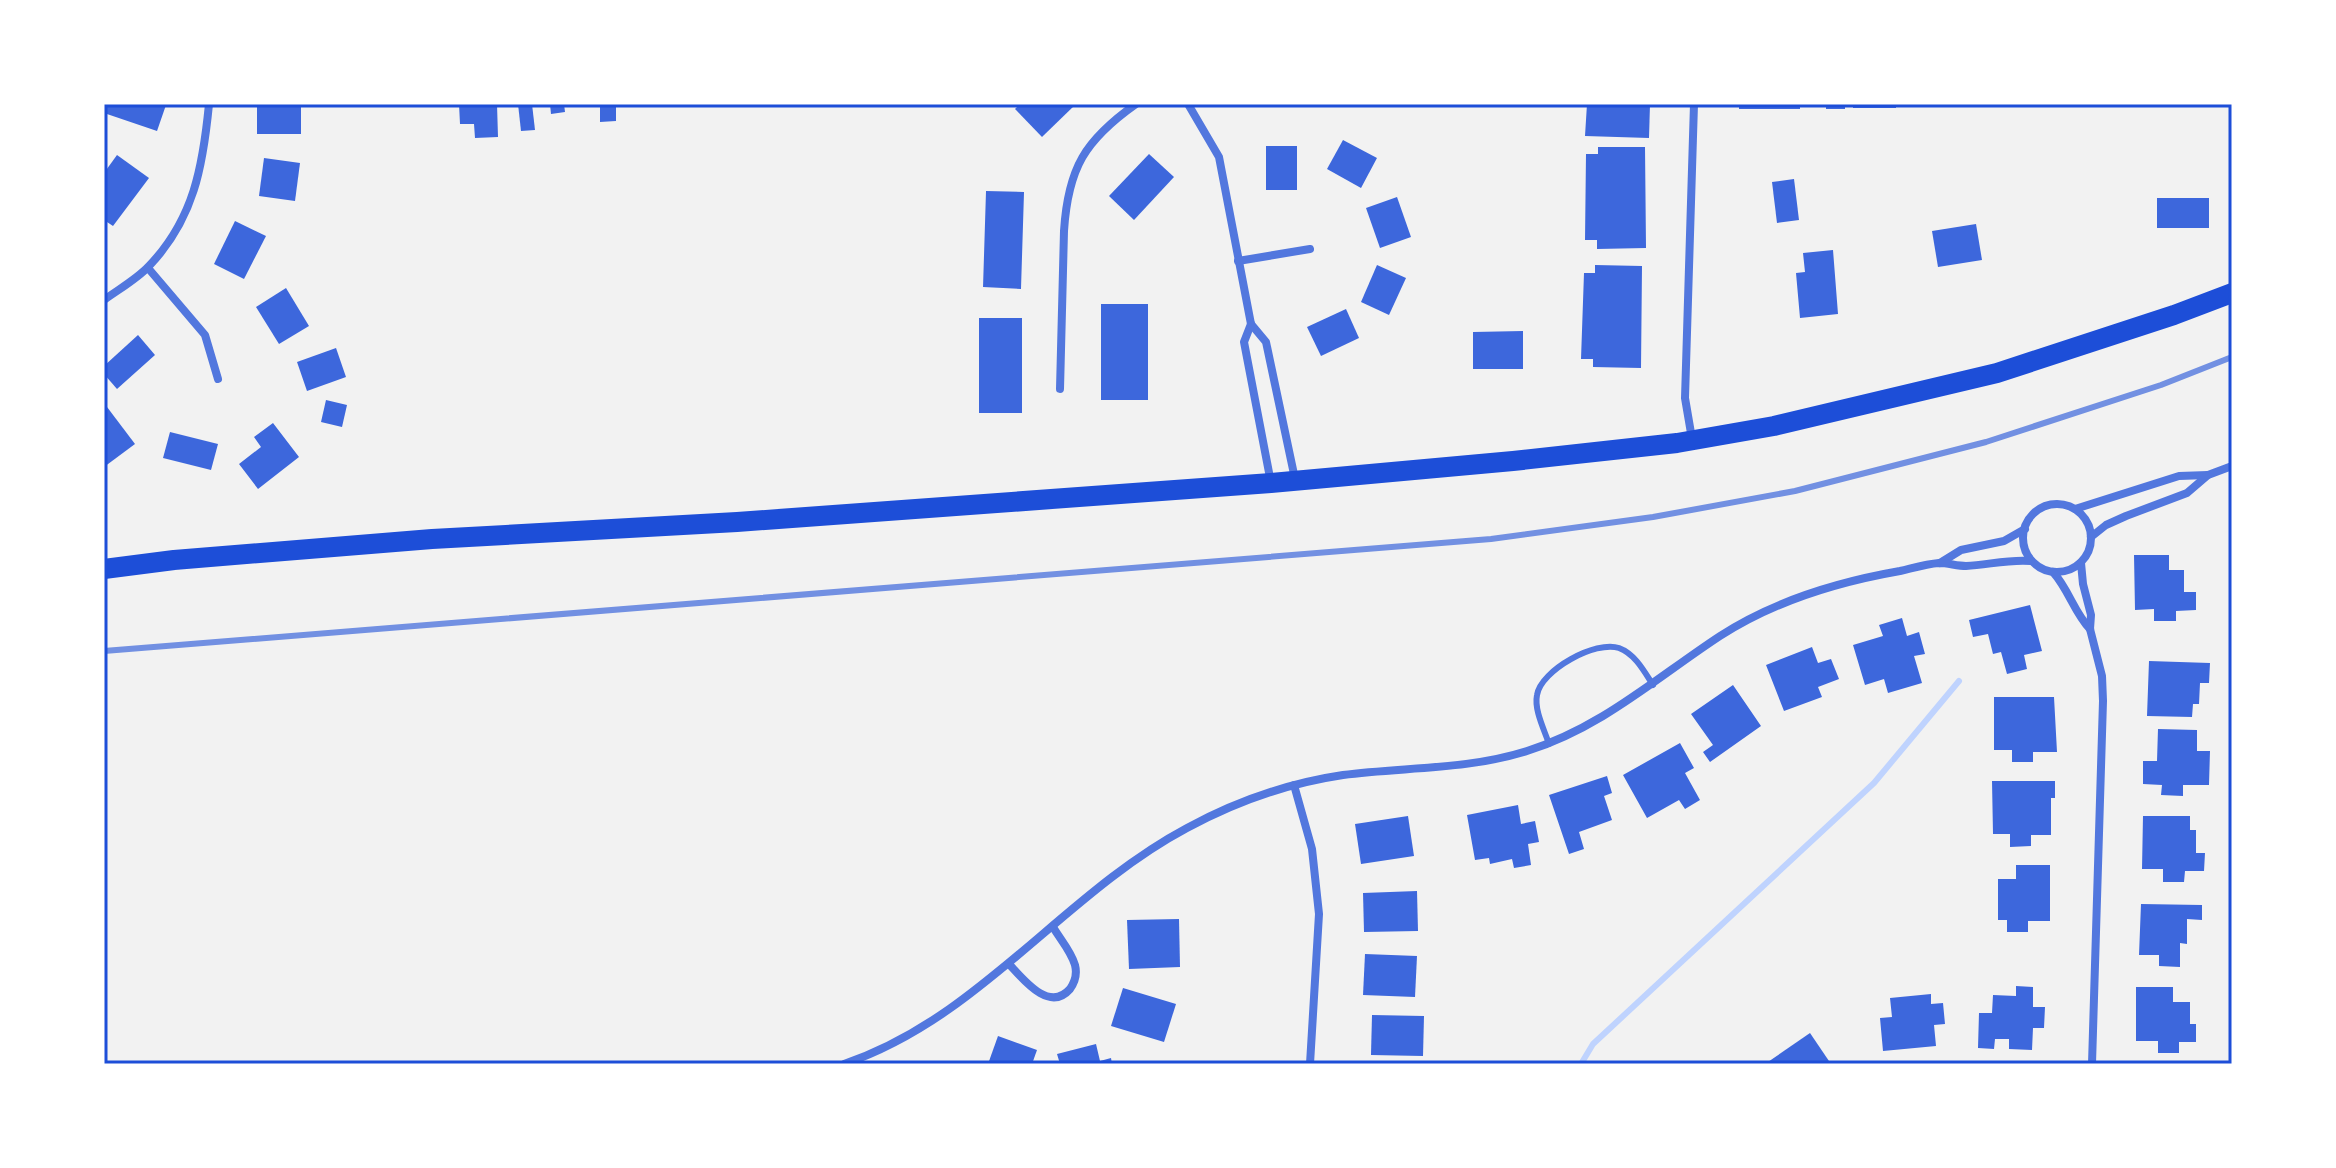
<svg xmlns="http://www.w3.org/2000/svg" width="2336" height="1168" viewBox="0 0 2336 1168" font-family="'PT Sans Narrow',sans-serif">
  <rect width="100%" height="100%" fill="#f2f2f2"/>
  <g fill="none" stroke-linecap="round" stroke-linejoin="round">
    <!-- stream -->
    <path stroke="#bfd3fe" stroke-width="6" d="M1581 1064 1593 1044 1874 783 1959 681"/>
  </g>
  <!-- building -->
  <g fill="#3d67dc">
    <path d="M107 104H163L166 105 157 131 104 113Z"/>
    <rect x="257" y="104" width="44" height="30"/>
    <path d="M459 104H497L498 137 475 138 474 124H460Z"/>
    <path d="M518 104H532L535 130 521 131Z"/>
    <path d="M550 104H564L565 112 551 114Z"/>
    <path d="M600 104H616V121L600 122Z"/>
    <path d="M1020 104H1076L1042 137 1015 109Z"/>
    <path d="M1587 104H1650L1649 138 1585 136Z"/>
    <rect x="1739" y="104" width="61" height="5"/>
    <rect x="1826" y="104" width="19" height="5"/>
    <rect x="1853" y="104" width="43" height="4"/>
    <path d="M1343 140 1377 158 1361 188 1327 169Z"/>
    <rect x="1266" y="146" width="31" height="44"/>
    <path d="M1598 147H1645L1646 248 1597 249V240H1585L1586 154H1598Z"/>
    <path d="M1149 154 1174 177 1134 220 1109 196Z"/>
    <path d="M117 155 149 178 113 226 104 220V173Z"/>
    <path d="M264 158 300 163 295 201 259 196Z"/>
    <path d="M1794 179 1799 220 1777 223 1772 182Z"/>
    <path d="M986 191 1024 192 1021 289 983 287Z"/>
    <path d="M1397 197 1411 237 1380 248 1366 208Z"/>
    <rect x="2157" y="198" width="52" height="30"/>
    <path d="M235 221 266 236 244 279 214 264Z"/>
    <path d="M1976 224 1982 260 1938 267 1932 231Z"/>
    <path d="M1833 250 1838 314 1800 318 1796 273 1805 272 1803 253Z"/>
    <path d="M1377 265 1406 278 1389 315 1361 302Z"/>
    <path d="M1595 265 1642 266 1641 368 1593 367V359H1581L1584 273H1595Z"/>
    <path d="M286 288 309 326 279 344 256 307Z"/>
    <rect x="1101" y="304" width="47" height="96"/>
    <path d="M1346 309 1359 338 1321 356 1307 327Z"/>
    <rect x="979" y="318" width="43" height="95"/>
    <path d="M1523 331V369H1473V332Z"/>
    <path d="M138 335 155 355 117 389 104 374V366Z"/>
    <path d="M336 348 346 377 307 391 297 362Z"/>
    <path d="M326 400 347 405 342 427 321 422Z"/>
    <path d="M104 403 135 444 104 467Z"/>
    <path d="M273 423 299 457 258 489 239 464 261 447 254 437Z"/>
    <path d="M170 432 218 444 211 470 163 458Z"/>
    <path d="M2134 555H2169V570H2184V592H2196V610L2176 611V621H2154V609L2135 610Z"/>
    <path d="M2030 605 2042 651 2024 655 2027 669 2007 674 2001 652 1993 654 1988 634 1973 637 1969 620Z"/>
    <path d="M1902 618 1907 636 1919 632 1925 654 1914 656 1922 683 1888 693 1884 679 1865 685 1853 645 1883 636 1879 625Z"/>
    <path d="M1812 647 1818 663 1831 659 1839 679 1818 687 1822 697 1784 711 1766 665Z"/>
    <path d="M2149 661 2210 663 2209 683H2200L2199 704H2193L2192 717 2147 716Z"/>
    <path d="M1733 685 1761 726 1710 762 1703 752 1713 745 1691 714Z"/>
    <path d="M1994 697H2054L2057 752H2033V762H2012V750H1994Z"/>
    <path d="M2158 729 2197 730V751H2210L2209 785H2183V796L2161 795 2162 785 2143 784V761H2157Z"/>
    <path d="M1680 743 1694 768 1685 773 1700 800 1685 809 1679 800 1647 818 1623 775Z"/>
    <path d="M1607 776 1612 793 1604 796 1612 820 1579 832 1584 849 1569 854 1549 795Z"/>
    <path d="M1992 781H2055V798H2051V835H2031V846L2010 847V834H1993Z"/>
    <path d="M1518 805 1521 824 1535 821 1539 842 1528 844 1531 865 1514 868 1512 859 1490 864 1489 858 1475 860 1467 815Z"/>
    <path d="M1408 816 1414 856 1361 864 1355 824Z"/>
    <path d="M2143 816H2190V830H2196V853H2205L2204 871H2185L2184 882H2163V869H2142Z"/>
    <path d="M2016 865H2050V921H2028V932H2007V920H1998V879H2016Z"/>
    <path d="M1417 891 1418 931 1364 932 1363 893Z"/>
    <path d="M2141 904 2202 905V920L2187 919V944L2180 943V967L2159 966V955H2139Z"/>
    <path d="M1179 919 1180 967 1129 969 1127 920Z"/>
    <path d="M1365 954 1417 956 1415 997 1363 995Z"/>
    <path d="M2016 986 2033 987V1007H2045L2044 1028H2033L2032 1050 2009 1049V1039H1995L1994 1049 1978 1048 1979 1013H1992L1993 995 2016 996Z"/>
    <path d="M2136 987H2173V1002H2190V1024H2196V1042H2179V1053H2158V1041H2136Z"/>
    <path d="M1123 988 1176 1004 1164 1042 1111 1026Z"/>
    <path d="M1931 994V1004L1943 1003 1945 1024 1934 1025 1936 1046 1883 1051 1880 1018 1892 1017 1890 998Z"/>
    <path d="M1372 1015 1424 1016 1423 1056 1371 1055Z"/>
    <path d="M1810 1033 1831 1064H1765Z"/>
    <path d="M998 1036 1037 1050 1032 1064H988Z"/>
    <path d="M1096 1044 1100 1061 1111 1058 1112 1064H1060L1057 1054Z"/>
  </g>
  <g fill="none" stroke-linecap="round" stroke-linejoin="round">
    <!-- service -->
    <path stroke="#5277de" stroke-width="6" d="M1549 744C1544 729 1534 710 1537 695 1541 670 1596 640 1619 648 1635 654 1644 671 1653 685"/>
    <!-- minor -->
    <g stroke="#5277de" stroke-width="8">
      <path d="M1188 104 1219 157 1251 324 1266 342 1295 479"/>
      <path d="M1238 261 1310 249"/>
      <path d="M148 268 205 335 218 379"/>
      <path d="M104 300C119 289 137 279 149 266 194 219 203 166 209 104"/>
      <path d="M1251 324 1244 342 1271 483"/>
      <path d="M1060 389 1064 231C1068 168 1085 140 1136 104"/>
      <path d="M1692 439 1685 398 1694 104"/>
      <circle cx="2057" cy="538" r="34"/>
      <path d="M2075 509 2179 476 2208 475"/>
      <path d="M2091 537 2106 525 2126 516 2187 493 2208 475 2232 466"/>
      <path d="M1940 563 1961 550 2004 541 2025 529"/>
      <path d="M2081 563 2083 584 2091 615 2090 629 2102 676 2103 701 2092 1064"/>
      <path d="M2053 572C2069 590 2074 612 2090 629"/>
      <path d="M1294 785 1312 849 1319 914 1310 1064"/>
      <path d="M1009 964C1023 979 1049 1013 1070 989 1075 982 1077 973 1075 965 1071 951 1060 939 1053 927"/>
      <path d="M844 1064C980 1018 1063 894 1187 828 1235 802 1289 783 1343 775 1405 767 1467 770 1527 751 1601 728 1656 678 1720 636 1774 601 1837 582 1900 571 1913 568 1926 564 1939 563 1948 563 1957 566 1966 566 1988 565 2008 559 2031 561"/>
    </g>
    <!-- primary -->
    <path stroke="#1d4ed8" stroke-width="20" d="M104 569 174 560 432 539 737 522 1271 483 1513 461 1677 443 1774 426 1997 373 2174 315 2232 293"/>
    <!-- rail -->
    <path stroke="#7290e2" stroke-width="6" d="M104 651 1491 539 1653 517 1795 491 1986 442 2161 385 2232 357"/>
  </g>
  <!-- border -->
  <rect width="2336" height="1168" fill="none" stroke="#ffffff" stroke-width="212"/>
  <rect x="106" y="106" width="2124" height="956" fill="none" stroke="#1d4ed8" stroke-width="3"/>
</svg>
